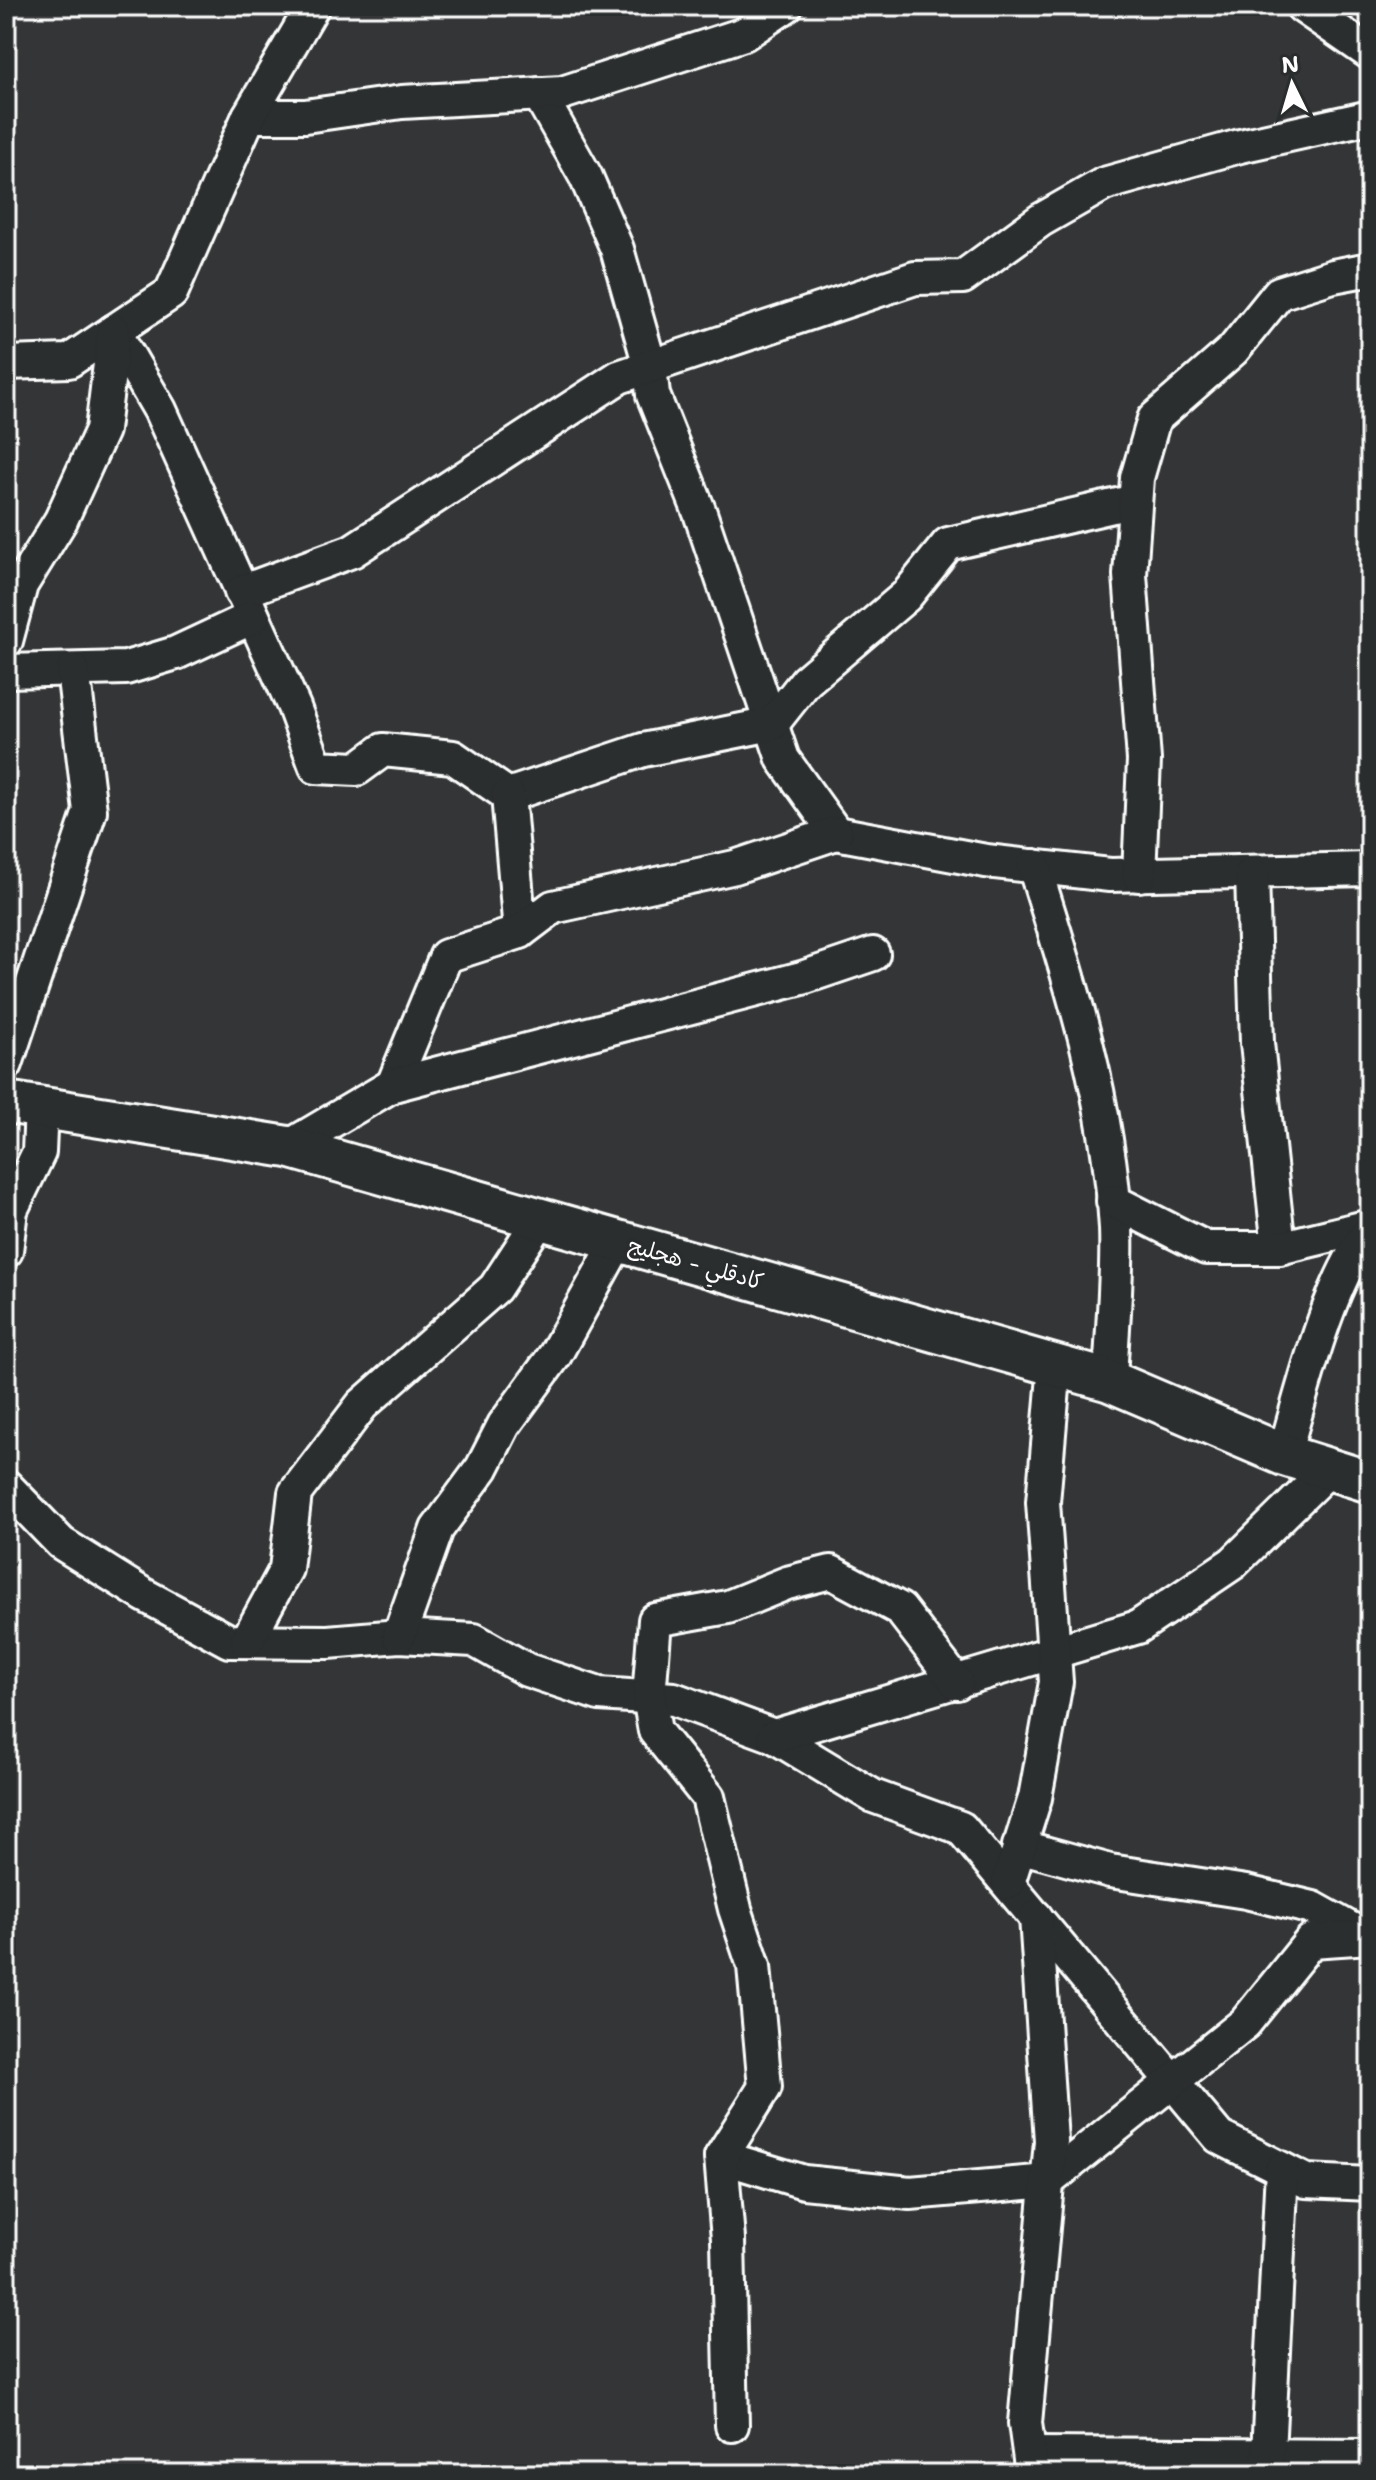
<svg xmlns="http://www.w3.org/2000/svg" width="1376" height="2480" viewBox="0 0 1376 2480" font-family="'Shantell Sans','Playpen Sans Arabic',sans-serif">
  <rect width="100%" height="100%" fill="#333536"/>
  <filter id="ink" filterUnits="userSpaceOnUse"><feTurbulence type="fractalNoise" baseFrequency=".0125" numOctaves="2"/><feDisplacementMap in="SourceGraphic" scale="16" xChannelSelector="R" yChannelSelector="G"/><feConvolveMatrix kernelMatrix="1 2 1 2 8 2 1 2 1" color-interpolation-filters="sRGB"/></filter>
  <g filter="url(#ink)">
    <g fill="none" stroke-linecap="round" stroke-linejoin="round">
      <!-- minor casing -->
      <g stroke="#fff" stroke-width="38">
        <g id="minor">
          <path d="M1302 6 1370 53"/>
          <path d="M539 94 586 177 617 249 650 366 653 395 700 513 783 759 836 833 986 861 1110 875 1370 869"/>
          <path d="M249 116H305L402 102 562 93 744 34 786 6"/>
          <path d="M114 331 160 410 294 707 316 767 357 769 383 750 453 757 508 795 643 750 772 724 806 681 906 596 948 544 1135 501"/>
          <path d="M6 363 69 361 171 293 249 116 313 6"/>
          <path d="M241 592 352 551 619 377 915 278 963 277 1041 220 1104 184 1240 146 1370 117"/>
          <path d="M6 641 21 585 61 520 102 430 114 331"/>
          <path d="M6 671 126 668 176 653 253 617"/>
          <path d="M508 795 520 932"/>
          <path d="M1034 866C1073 988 1108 1100 1116 1228 1118 1278 1112 1331 1110 1381"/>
          <path d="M1252 874 1257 1043 1279 1248"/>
          <path d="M1139 875 1144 760 1130 575 1137 478 1154 419 1233 350 1279 293 1333 276 1370 269"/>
          <path d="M6 1064 90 811 73 670"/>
          <path d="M393 1085 446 956 520 932 553 907 735 867 836 833"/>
          <path d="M288 1147 393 1085 802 978 873 954"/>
          <path d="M1113 1201 1206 1248H1279L1370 1226"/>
          <path d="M6 1251 11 1210 39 1152 41 1107"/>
          <path d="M1284 1455C1302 1392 1329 1279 1370 1231"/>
          <path d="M6 1486 61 1543 144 1595 229 1641 328 1642 399 1636 474 1640 527 1670 599 1694 674 1699 774 1736 873 1796 961 1828 1219 2137 1306 2181 1370 2184"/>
          <path d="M399 1636 437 1529 482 1468 504 1425 555 1355 618 1241"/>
          <path d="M247 1641 286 1569 295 1493 362 1405 495 1288 540 1219"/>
          <path d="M774 1736 1138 1627 1233 1563 1329 1469"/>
          <path d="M1019 1846 1110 1871 1246 1892 1313 1908 1365 1937"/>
          <path d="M1008 1883 1035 1798 1056 1682 1043 1502 1055 1365"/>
          <path d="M721 2157 804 2182 910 2193 1048 2181 1245 2023 1311 1941 1370 1937"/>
          <path d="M732 2425 728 2239 721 2157 765 2087 754 1966 735 1909 708 1797 655 1731 649 1697 655 1620 728 1607 787 1583 831 1572 900 1609 957 1683"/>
          <path d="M1030 2454 1370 2456"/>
          <path d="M1032 2474 1025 2423 1051 2141 1036 1917"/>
          <path d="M1267 2474 1282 2169"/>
        </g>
      </g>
      <!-- tertiary casing -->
      <g stroke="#fff" stroke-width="46">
        <path id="tertiary" d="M6 1102 288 1147 1110 1381 1284 1455 1370 1482"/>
      </g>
      <!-- minor -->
      <use href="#minor" stroke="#2a2d2e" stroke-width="32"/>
      <!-- tertiary -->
      <use href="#tertiary" stroke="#2a2d2e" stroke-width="40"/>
    </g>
  </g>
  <g text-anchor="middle" stroke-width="7" stroke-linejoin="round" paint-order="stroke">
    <!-- street labels -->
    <g font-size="22" fill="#fff" stroke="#2a2d2e">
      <text transform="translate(696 1263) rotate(16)" y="8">كادقلي - هجليج</text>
    </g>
  </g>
  <!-- margin -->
  <rect width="1376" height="2480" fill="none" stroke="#2a2d2e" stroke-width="32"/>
  <rect x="16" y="16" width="1344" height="2448" fill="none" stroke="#fff" stroke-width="3" filter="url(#ink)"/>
  <!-- north arrow -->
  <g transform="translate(1292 84) rotate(355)" stroke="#2a2d2e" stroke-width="6" paint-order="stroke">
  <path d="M0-6L14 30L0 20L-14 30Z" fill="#ffffff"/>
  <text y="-12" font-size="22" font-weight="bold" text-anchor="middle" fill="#ffffff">N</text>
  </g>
</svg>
